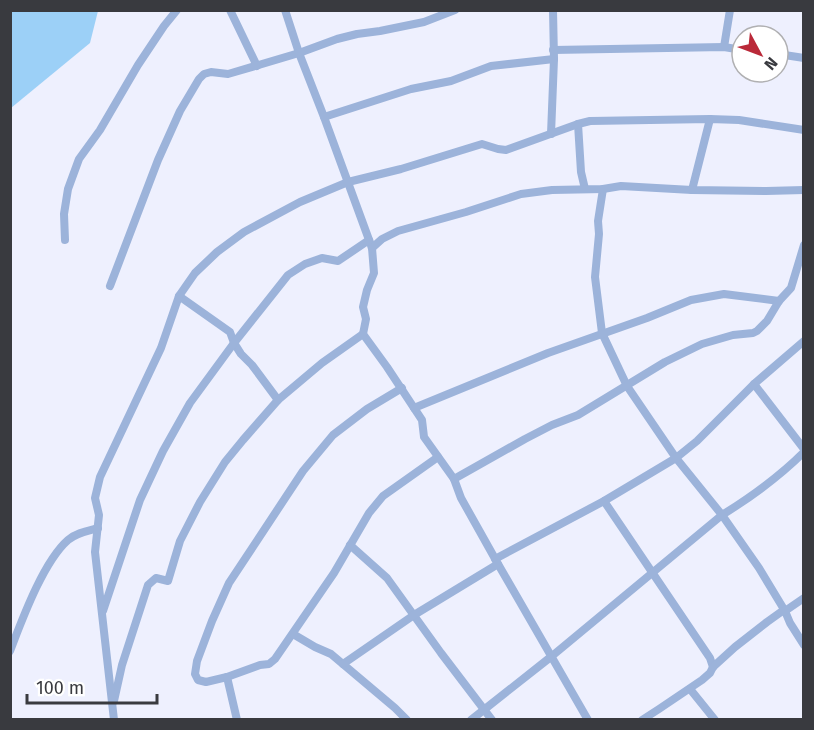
<svg xmlns="http://www.w3.org/2000/svg" width="814" height="730" viewBox="0 0 814 730" font-family="'Fira Sans',sans-serif">
  <rect width="100%" height="100%" fill="#eef0fe"/>
  <!-- water -->
  <path fill="#9cd0f7" d="M11 10 98 11 90 43 11 108Z"/>
  <g fill="none" stroke-linecap="round" stroke-linejoin="round">
    <!-- minor -->
    <g stroke="#9cb3da" stroke-width="8">
      <path d="M230 10 257 66"/>
      <path d="M285 10 299 53 324 117 372 248 374 273 367 290 363 307 366 319 363 334 387 367 422 420 424 437 454 479 461 498 498 564 588 720"/>
      <path d="M724 47 730 10"/>
      <path d="M553 50 724 47 742 50"/>
      <path d="M778 54 804 58"/>
      <path d="M324 117 411 89 451 81 491 66 554 59"/>
      <path d="M578 124 581 172 585 189"/>
      <path d="M551 134 554 59 553 10"/>
      <path d="M603 189 598 221 599 234 595 277 602 333 627 386 676 458 722 515 759 568 785 611 790 623 804 645"/>
      <path d="M692 190 710 119"/>
      <path d="M65 240 64 214 68 189 79 159 100 130 138 65 164 26 177 10"/>
      <path d="M372 248 382 239 398 231 466 212 521 194 552 190 603 189 621 186 692 190 766 191 804 190"/>
      <path d="M110 286 158 160 180 111 199 79 204 74 211 72 228 74 299 53 337 39 357 34 380 31 424 22 455 10"/>
      <path d="M179 296 230 332 234 343 241 354 252 365 278 400"/>
      <path d="M754 384 804 449"/>
      <path d="M402 388 367 409 333 435 303 471 229 583 212 621 197 661 195 674 198 680 206 682 227 677 260 665 269 664 275 659 334 573 369 513 383 496 438 457"/>
      <path d="M414 408 548 353 647 318 691 300 724 294 779 301"/>
      <path d="M454 479 525 439 552 425 578 415 665 362 702 344 733 335 753 333 757 331 767 321 779 301 791 288 804 245"/>
      <path d="M604 501 710 658 713 667"/>
      <path d="M350 545 387 578 441 653 492 720"/>
      <path d="M495 559 604 501 676 458 697 441 754 384 804 341"/>
      <path d="M103 611 140 500 163 451 190 403 234 343 288 275 305 264 322 258 338 261 369 240"/>
      <path d="M293 634 315 647 331 654 395 708 407 720"/>
      <path d="M10 651C22 620 43 562 68 540 76 533 87 531 98 528"/>
      <path d="M343 664 414 615 498 564"/>
      <path d="M227 677 237 720"/>
      <path d="M690 689 715 720"/>
      <path d="M114 701 122 665 148 585 156 578 168 581 180 541 200 502 225 462 243 440 278 400 322 363 363 334"/>
      <path d="M114 720 95 552 99 515 95 498 100 477 161 348 179 296 195 273 217 252 244 232 300 202 348 182 401 169 482 144 498 149 506 150 578 124 590 121 710 119 739 120 804 130"/>
      <path d="M471 720 552 656 722 515C751 497 780 476 804 452"/>
      <path d="M642 720 659 709 702 680 710 673 713 667 735 647 767 622 781 612 785 611 804 598"/>
    </g>
  </g>
  <!-- border -->
  <rect width="814" height="730" fill="none" stroke="#393a3f" stroke-width="24"/>
  <!-- north arrow -->
  <g transform="translate(760 54) rotate(131)"><circle r="28" fill="#ffffff" stroke="#b0b0b2" stroke-width="1.5"/>
  <path d="M0-4.5L10 22L0 15L-10 22Z" fill="#ba2939"/>
  <text y="-9" font-size="16" font-weight="bold" text-anchor="middle" fill="#393a3f">N</text>
  </g>
  <!-- scale -->
  <path d="M27 694v9h130v-9" fill="none" stroke="#393a3f" stroke-width="3"/>
  <text x="36" y="694" font-size="18" fill="#393a3f" stroke="#ffffff" stroke-width="4.5" paint-order="stroke">100 m</text>
</svg>
